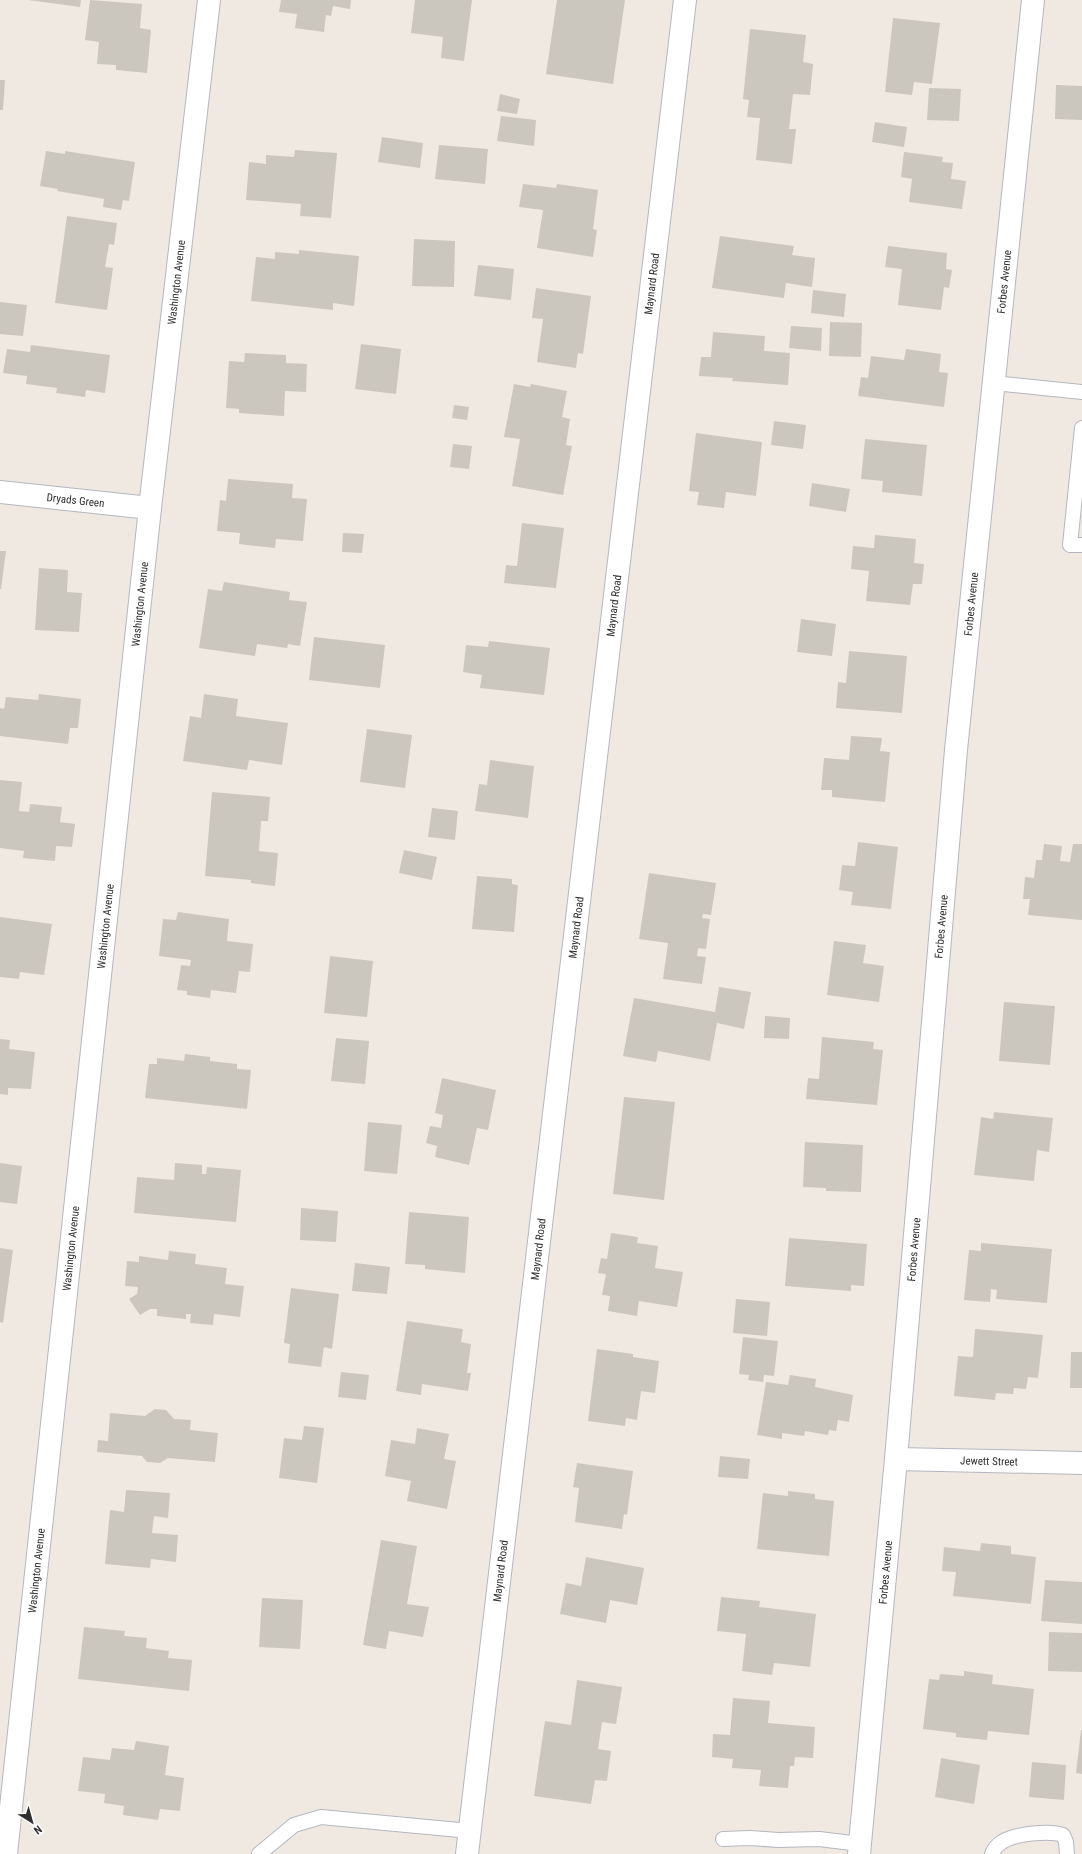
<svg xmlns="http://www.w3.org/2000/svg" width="1082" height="1854" viewBox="0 0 1082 1854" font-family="'Roboto Condensed',sans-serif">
  <rect width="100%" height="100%" fill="#efe9e1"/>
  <!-- building -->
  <g fill="#cbc7bf">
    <path d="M28 0H81L80 7Z"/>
    <path d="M90 0 142 4 140 28 151 30 147 73 116 70V65L97 64 99 42 85 40Z"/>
    <path d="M281 0H351L350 9 333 6 331 16 326 15 324 32 295 28 297 14 279 12Z"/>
    <path d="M415 0H472L464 61 441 58 443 37 411 33Z"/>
    <path d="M557 0H625L613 84 546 74Z"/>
    <path d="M893 18 940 23 932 84 914 82 912 95 885 92Z"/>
    <path d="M750 29 806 35 803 62 813 64 810 95 793 94 789 129H796L792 164 756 160 760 118 747 117 749 100 743 99Z"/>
    <path d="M0 80H5L3 110H0Z"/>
    <path d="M1056 85 1082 86V120L1055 119Z"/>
    <path d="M929 88 961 89 959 121 927 120Z"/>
    <path d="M500 94 520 99 517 114 497 111Z"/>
    <path d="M501 116 536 120 534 146 497 141Z"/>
    <path d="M875 122 907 127 904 147 872 142Z"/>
    <path d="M382 137 423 143 420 168 378 162Z"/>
    <path d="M439 145 488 149 485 184 435 179Z"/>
    <path d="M295 150 337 153 331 218 300 216 301 204 246 200 249 162 266 164V155L294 157Z"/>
    <path d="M46 151 65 154V151L135 162 129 201 123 200 121 210 103 207 104 199 57 191 58 189 40 186Z"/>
    <path d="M904 152 943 157 942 162 953 163 951 179 966 181 962 209 909 202 912 179 901 177Z"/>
    <path d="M523 184 556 188 557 184 598 190 593 229 597 230 593 257 537 248 543 210 519 207Z"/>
    <path d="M67 216 117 223 114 245 109 244 105 267 113 268 107 310 55 303Z"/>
    <path d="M720 236 794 246 792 255 815 258 812 287 786 283 784 298 712 288Z"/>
    <path d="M414 239 455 241 454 287 412 286Z"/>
    <path d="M888 246 947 253 946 269 952 270 949 288 944 287 941 310 898 305 902 269 885 267Z"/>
    <path d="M299 250 359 256 354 306 333 303V310L251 301 256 257 275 259V252L299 254Z"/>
    <path d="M478 265 514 269 511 300 474 296Z"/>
    <path d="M536 288 591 296 583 354 578 353 576 368 537 362 543 319 532 318Z"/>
    <path d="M813 290 846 294 844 317 811 313Z"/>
    <path d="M0 302 27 305 23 336 0 334Z"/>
    <path d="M830 322 862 323 861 357 829 356Z"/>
    <path d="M791 326 822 328 821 351 789 348Z"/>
    <path d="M713 332 765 336 764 351 790 353 788 385 732 381 733 378 699 376 701 357H711Z"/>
    <path d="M361 344 401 349 396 394 355 389Z"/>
    <path d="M31 345 110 355 105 393 86 390 85 397 56 393 57 388 26 384 27 376 3 373 7 349 30 352Z"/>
    <path d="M906 349 941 354 939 372 948 373 944 407 858 396 861 377 868 378 871 356 904 360Z"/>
    <path d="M245 353 286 355V363L307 364 306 392 285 391 284 416 239 413V409L226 408 229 361 244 362Z"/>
    <path d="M514 384 530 387 531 384 567 391 562 417 570 419 566 445 572 446 563 495 512 486 520 439 504 437Z"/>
    <path d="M454 405 469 407 467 420 452 418Z"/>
    <path d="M774 421 806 425 803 449 771 445Z"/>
    <path d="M696 433 762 442 756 496 726 492 724 508 697 505 699 492 689 491Z"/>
    <path d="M865 439 927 445 922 496 882 492 883 481 861 479Z"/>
    <path d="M453 444 472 446 469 469 450 467Z"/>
    <path d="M228 479 293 484 292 498 307 499 303 541 276 539 275 548 239 544 240 533 217 531 220 500 226 501Z"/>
    <path d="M812 483 850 489 846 512 809 506Z"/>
    <path d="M522 523 564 528 556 588 504 583 506 565 517 566Z"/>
    <path d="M343 533 364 534 362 553 342 552Z"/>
    <path d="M875 535 916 539 914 563 924 564 922 584H913L910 605 866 601 869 571 851 569 853 546 874 548Z"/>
    <path d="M0 551H6L1 589H0Z"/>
    <path d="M39 568 68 570 67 592 82 593 79 632 35 630Z"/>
    <path d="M224 582 290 592 289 600 307 602 300 646 288 644 287 648 257 644 255 656 199 648 208 589 222 591Z"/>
    <path d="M801 619 836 624 832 656 797 652Z"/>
    <path d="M314 637 385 645 380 688 309 680Z"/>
    <path d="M489 641 550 648 544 695 480 688 482 675 463 672 466 645 488 647Z"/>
    <path d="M849 651 907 656 902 713 836 708 838 682 846 683Z"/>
    <path d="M39 694 81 699 78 728H70L68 744 0 736V708L4 709 6 697 38 700Z"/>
    <path d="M204 694 238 699 236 716 288 723 282 765 249 760 247 770 183 761 190 716 201 718Z"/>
    <path d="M367 729 412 735 405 788 360 782Z"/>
    <path d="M851 736 882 738 880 751 890 752 885 802 832 797V790H821L824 758 849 760Z"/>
    <path d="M490 760 534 766 528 818 475 811 479 784 487 785Z"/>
    <path d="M0 780 22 782 19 811 29 812 30 804 62 807 60 822 75 824 72 847 56 846 55 861 23 858 24 851 0 848Z"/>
    <path d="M212 792 270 797 268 821H261L259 851 278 853 275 886 251 883V880L205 876Z"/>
    <path d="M432 808 458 811 455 840 428 837Z"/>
    <path d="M858 842 898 847 891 909 851 905 853 892 839 890 842 865 855 866Z"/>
    <path d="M1044 844 1062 846 1060 861 1070 862 1073 844H1082V920L1028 915 1030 899H1023L1025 877 1034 878 1036 860H1042Z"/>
    <path d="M404 850 437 857 432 880 399 873Z"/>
    <path d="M649 873 716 883 711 915 703 914 702 918 710 919 706 949 698 948 697 956 706 957 702 984 663 979 668 943 639 939Z"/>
    <path d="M477 876 512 879V884L518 885 514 932 472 929Z"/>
    <path d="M178 912 229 919 227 941 253 944 250 972 239 971 236 993 211 990 210 998 187 995V991L177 990 181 965 190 966 191 960 159 956 163 919 176 920Z"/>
    <path d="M0 917 52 924 44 975 20 972 19 979 0 977Z"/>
    <path d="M834 941 866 945 863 963 884 966 879 1002 827 995Z"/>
    <path d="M330 956 373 961 367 1017 324 1013Z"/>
    <path d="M719 987 751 992 744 1029 717 1023 710 1061 658 1051 656 1062 623 1056 634 998 715 1012Z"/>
    <path d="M1004 1002 1055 1006 1050 1065 999 1061Z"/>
    <path d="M765 1016 790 1018 789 1039 764 1038Z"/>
    <path d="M822 1037 874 1042 873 1049 883 1050 877 1105 806 1099 808 1078 819 1079Z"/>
    <path d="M336 1038 369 1041 365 1084 331 1081Z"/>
    <path d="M0 1039 10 1040 9 1049 35 1052 31 1089 8 1088V1095L0 1094Z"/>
    <path d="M185 1054 210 1057V1061L237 1064V1069L251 1070 247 1109 145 1098 149 1064H157V1058L184 1061Z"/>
    <path d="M442 1078 496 1090 488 1130 477 1128 469 1165 435 1157 437 1146 426 1143 430 1126 441 1128 443 1115 435 1113Z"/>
    <path d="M624 1097 675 1102 664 1200 613 1194Z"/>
    <path d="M994 1112 1053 1118 1049 1152 1037 1150 1034 1181 974 1175 981 1117 993 1119Z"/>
    <path d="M368 1122 402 1125 397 1174 364 1171Z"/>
    <path d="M805 1142 863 1145 861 1192 826 1191V1188L803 1187Z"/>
    <path d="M0 1163 22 1166 17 1204 0 1202Z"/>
    <path d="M175 1163 202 1165V1174H206L207 1167 241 1170 236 1222 134 1213 137 1177 174 1180Z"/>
    <path d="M301 1208 338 1211 336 1242 300 1240Z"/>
    <path d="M409 1212 469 1217 465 1273 425 1269V1265L405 1264Z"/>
    <path d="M611 1233 638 1237 637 1243 658 1246 655 1268 683 1272 677 1307 639 1301 637 1316 608 1311 610 1296 602 1295 606 1274 598 1273 601 1258 607 1259Z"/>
    <path d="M789 1238 867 1244 864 1286 851 1285V1291L785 1286Z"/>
    <path d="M981 1243 1052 1249 1047 1303 996 1299 997 1290 991 1289 990 1302 964 1300 969 1250 981 1251Z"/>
    <path d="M0 1248 13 1250 3 1323 0 1322Z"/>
    <path d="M169 1251 196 1254 195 1264 227 1268 225 1284 244 1286 240 1317 214 1314 213 1325 190 1323 191 1314H186V1319L157 1316V1309H150L140 1315 129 1299 137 1294 138 1287 125 1286 127 1261 139 1262V1256L168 1260Z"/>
    <path d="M355 1263 390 1267 387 1294 352 1291Z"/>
    <path d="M291 1288 339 1294 332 1349 324 1347 321 1367 288 1363 290 1344 284 1343Z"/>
    <path d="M736 1299 770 1302 767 1336 733 1333Z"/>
    <path d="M407 1321 463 1329 461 1342 471 1344 467 1373H471L468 1391 422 1384 421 1395 396 1391Z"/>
    <path d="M975 1329 1043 1335 1038 1378 1028 1377 1026 1389 1014 1388 1013 1394 996 1393 995 1400 954 1396 958 1356 973 1357Z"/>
    <path d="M743 1337 778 1341 774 1376 764 1375 763 1382 748 1380 749 1375 739 1374Z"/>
    <path d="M597 1349 633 1354V1357L659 1361 655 1393 641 1391 637 1420 626 1418 625 1426 588 1421Z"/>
    <path d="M1071 1352H1082V1388H1070Z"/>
    <path d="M341 1372 369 1375 366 1400 338 1397Z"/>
    <path d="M790 1375 816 1379 815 1387 853 1395 849 1422 838 1420 836 1431 829 1430 828 1435 805 1431 804 1436 782 1433V1439L757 1435 766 1382 788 1385Z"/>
    <path d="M155 1409 166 1410 174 1419 191 1420 190 1430 218 1433 215 1462 168 1458 160 1463 147 1462 142 1456 97 1452 98 1440 108 1441 110 1413 145 1416Z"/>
    <path d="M304 1426 324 1428 317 1483 279 1478 284 1438 302 1440Z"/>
    <path d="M417 1428 449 1434 444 1459 456 1461 447 1509 407 1501 411 1481 385 1476 391 1440 415 1444Z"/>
    <path d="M720 1456 750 1459 748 1479 718 1477Z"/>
    <path d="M577 1463 633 1471 627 1515 624 1514 622 1529 575 1522 579 1488 573 1487Z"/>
    <path d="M126 1490 170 1493 168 1518 154 1516 152 1533 178 1535 176 1562 151 1559 150 1568 105 1564 110 1510 124 1512Z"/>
    <path d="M788 1491 815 1494V1499L834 1501 829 1556 757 1549 763 1493 788 1496Z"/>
    <path d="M381 1540 417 1546 407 1604 429 1607 423 1637 389 1631 386 1649 363 1645Z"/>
    <path d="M981 1543 1011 1546V1554L1036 1557 1031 1604 953 1596 956 1572 942 1571 944 1547 980 1551Z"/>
    <path d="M586 1557 644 1568 637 1605 610 1600 606 1623 560 1614 566 1583 581 1586Z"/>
    <path d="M1045 1580 1082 1582V1624L1041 1621Z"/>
    <path d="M721 1597 760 1601 759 1607 816 1614 810 1667 774 1663 772 1675 742 1671 746 1634 717 1631Z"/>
    <path d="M262 1598 303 1600 300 1649 259 1647Z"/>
    <path d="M84 1627 125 1631 124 1636 147 1638 146 1648 169 1651 168 1658 192 1660 189 1691 78 1679Z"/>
    <path d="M1049 1632 1082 1633V1672L1048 1671Z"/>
    <path d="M964 1671 993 1675 992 1684 1034 1689 1029 1735 988 1731 987 1740 956 1737V1733L923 1729 929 1679 939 1680 940 1674 964 1676Z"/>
    <path d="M577 1680 622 1687 616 1724 602 1722 598 1749 611 1751 607 1781 595 1780 591 1804 534 1796 545 1721 571 1725Z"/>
    <path d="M733 1698 770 1701 768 1723 815 1727 813 1758 795 1757 794 1766H790L788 1788 759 1786 761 1770 732 1768 733 1759 712 1757 713 1734 730 1735Z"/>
    <path d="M1081 1730H1082V1774L1076 1773Z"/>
    <path d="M136 1741 169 1746 165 1775 184 1778 180 1811 160 1809 158 1820 123 1815 124 1806 104 1803 105 1794 78 1791 83 1757 110 1760 112 1748 134 1750Z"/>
    <path d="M941 1758 980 1765 974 1804 935 1797Z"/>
    <path d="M1032 1762 1066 1765 1064 1800 1029 1797Z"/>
  </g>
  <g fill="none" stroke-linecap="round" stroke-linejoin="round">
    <!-- service casing -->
    <g stroke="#b4b7c1" stroke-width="16">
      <g id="service">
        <path d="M994 383 1082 392"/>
        <path d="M1082 428 1070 545H1082"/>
        <path d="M723 1839 750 1838 778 1840 819 1839 860 1844"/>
        <path d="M259 1854 294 1825 321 1817 470 1831"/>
        <path d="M992 1854C994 1849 997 1845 1002 1842 1014 1834 1049 1830 1063 1835L1066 1842 1067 1854"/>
      </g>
    </g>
    <!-- minor casing -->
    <g stroke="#b4b7c1" stroke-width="24">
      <g id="minor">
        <path id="s1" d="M0 492 150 508"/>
        <path id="s2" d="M896 1459 1082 1463"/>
        <path id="s3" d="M6 1854 150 508 209 0"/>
        <path id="s4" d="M467 1854 685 0"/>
        <path id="s5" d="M859 1854 896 1459 956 750 1033 0"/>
      </g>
    </g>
    <!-- service -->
    <use href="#service" stroke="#fff" stroke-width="14"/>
    <!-- minor -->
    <use href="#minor" stroke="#fff" stroke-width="22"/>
  </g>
  <g text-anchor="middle" stroke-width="3" stroke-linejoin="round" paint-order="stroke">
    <!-- street labels -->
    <g font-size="11" fill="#2e2e2e" stroke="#fff">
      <text dy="4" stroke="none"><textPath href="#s5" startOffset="1579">Forbes Avenue</textPath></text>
      <text dy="4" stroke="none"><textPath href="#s3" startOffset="1581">Washington Avenue</textPath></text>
      <text dy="4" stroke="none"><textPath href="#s4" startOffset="1581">Maynard Road</textPath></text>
      <text dy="4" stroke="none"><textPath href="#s1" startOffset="76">Dryads Green</textPath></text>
      <text dy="4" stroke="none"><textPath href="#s5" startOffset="1255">Forbes Avenue</textPath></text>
      <text dy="4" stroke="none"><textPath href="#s3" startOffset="1257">Washington Avenue</textPath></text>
      <text dy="4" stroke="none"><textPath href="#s4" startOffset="1257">Maynard Road</textPath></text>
      <text dy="4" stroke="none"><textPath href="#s3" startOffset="933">Washington Avenue</textPath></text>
      <text dy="4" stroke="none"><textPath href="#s4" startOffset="933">Maynard Road</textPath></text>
      <text dy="4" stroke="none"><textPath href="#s5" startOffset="931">Forbes Avenue</textPath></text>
      <text dy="4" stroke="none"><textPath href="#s3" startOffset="609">Washington Avenue</textPath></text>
      <text dy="4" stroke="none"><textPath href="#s4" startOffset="609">Maynard Road</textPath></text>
      <text dy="4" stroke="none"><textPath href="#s5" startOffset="607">Forbes Avenue</textPath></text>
      <text dy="4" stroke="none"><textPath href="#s2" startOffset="93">Jewett Street</textPath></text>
      <text dy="4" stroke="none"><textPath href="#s3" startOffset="285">Washington Avenue</textPath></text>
      <text dy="4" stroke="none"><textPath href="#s4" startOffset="285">Maynard Road</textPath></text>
      <text dy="4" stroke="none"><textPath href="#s5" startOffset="283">Forbes Avenue</textPath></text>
    </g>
  </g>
  <!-- north arrow -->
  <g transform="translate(32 1822) rotate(143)" stroke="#ffffff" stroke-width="3" paint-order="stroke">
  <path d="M0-3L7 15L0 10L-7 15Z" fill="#2e2e2e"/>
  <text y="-6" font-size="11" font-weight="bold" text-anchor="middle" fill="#2e2e2e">N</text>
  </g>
</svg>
